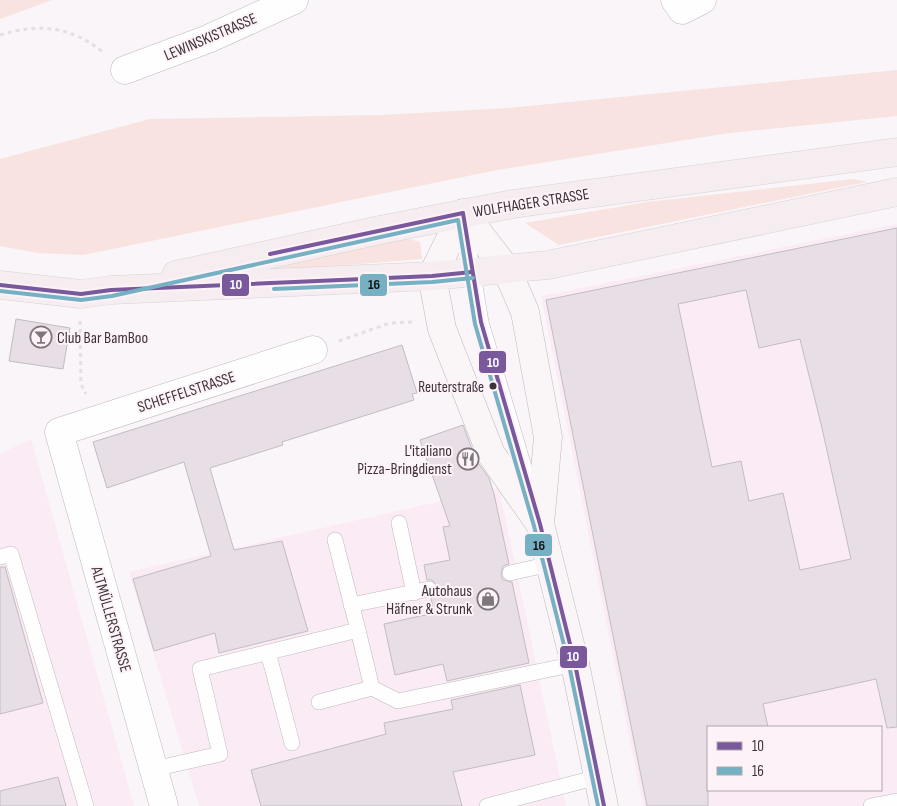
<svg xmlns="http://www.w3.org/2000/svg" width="897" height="806" viewBox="0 0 897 806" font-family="'Sofia Sans Condensed',sans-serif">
  <rect width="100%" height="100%" fill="#faf5f8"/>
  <!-- built -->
  <g fill="#fbebf4" fill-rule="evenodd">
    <path d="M897 224V806H643L541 296ZM708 727H881V790H708Z"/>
    <path d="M31 439 134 806H0V454Z"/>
    <path d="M499 488 566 806H199L129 572Z"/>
  </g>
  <!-- green -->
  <g fill="#f8e3e1">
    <path d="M0 0H52L0 19Z"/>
    <path d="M897 70V116L729 133 497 170 83 255 38 253 0 246V159L150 119 380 115 507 108Z"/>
    <path d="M854 179 867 182 559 245 525 223 647 202Z"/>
    <path d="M394 235 420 242 422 259 210 276Z"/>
  </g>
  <!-- building -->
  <g fill="#e7dee6" stroke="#c2bdc2" fill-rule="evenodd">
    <path d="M897 228V727L887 728 876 679 763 704 768 727H708V806H647L546 300ZM746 290 759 348 800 339 822 428 851 559 800 570 783 493 749 501 741 461 712 467 678 304Z"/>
    <path d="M16 319 70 328 63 369 9 361Z"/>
    <path d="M402 345 417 393 412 394 414 400 282 442 283 445 210 468 234 550 282 541 308 631 219 653 215 633 154 651 133 579 211 556 184 462 107 488 93 442Z"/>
    <path d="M463 425 476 460 489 478 494 494 509 564 503 566 501 575 503 580 512 582 529 663 447 681 443 664 395 675 384 624 434 613 431 598 438 592V587L432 580H427L424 565 450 560 443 527 450 526 420 440Z"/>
    <path d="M0 567H5L43 703 0 714Z"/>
    <path d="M520 685 535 755 453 772 462 806H261L251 770 386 734 384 723 453 709 451 700Z"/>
    <path d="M58 777 66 806H0V791Z"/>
  </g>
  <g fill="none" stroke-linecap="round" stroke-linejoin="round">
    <!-- service casing -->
    <g stroke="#bfb9bc" stroke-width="16">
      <g id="service">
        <path d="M464 221 481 322 535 504"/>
        <path d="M399 523 414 593"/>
        <path d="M0 557 11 554 86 806"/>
        <path d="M510 573 550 564"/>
        <path d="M351 605 429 589"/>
        <path d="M268 652 292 743"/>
        <path d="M372 688 398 701 575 664"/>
        <path d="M319 702 372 688 358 630"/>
        <path d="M154 769 220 754 200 669 358 630 335 540"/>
        <path d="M487 806 598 777"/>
        <path d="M871 806 897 801"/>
      </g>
    </g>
    <!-- minor casing -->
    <g stroke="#bfb9bc" stroke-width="29">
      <g id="minor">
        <path d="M675 0 682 10 702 0"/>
        <path d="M125 70 208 39 294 0"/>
        <path d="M164 806 59 432 313 350"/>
      </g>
    </g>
    <!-- secondary casing -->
    <g stroke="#bfb9bc" stroke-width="29">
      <path id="secondary" d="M540 524 491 454 442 329 432 276 463 213 507 270 525 312 548 437 540 524 575 664 604 806"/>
    </g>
    <!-- primary casing -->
    <g stroke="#d6d2d5" stroke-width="29">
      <g id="primary">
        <path d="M176 275 380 230 513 204 897 152"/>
        <path d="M0 285 81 294 111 290 432 276 548 265 897 192"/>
      </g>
    </g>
    <!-- path -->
    <g stroke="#e2e0e1" stroke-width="3" stroke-dasharray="4 4" stroke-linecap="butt">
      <path d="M0 35C40 23 71 26 104 53"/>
      <path d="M80 321 81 384 86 394"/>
      <path d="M339 341 390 323 412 322"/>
    </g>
    <!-- service -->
    <use href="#service" stroke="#fefefe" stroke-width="15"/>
    <!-- minor -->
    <use href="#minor" stroke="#fefefe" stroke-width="28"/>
    <!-- secondary -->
    <use href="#secondary" stroke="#faf5f6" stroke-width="28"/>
    <!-- primary -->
    <use href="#primary" stroke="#f6edf0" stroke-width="28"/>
    <!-- bus-1 casing -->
    <g stroke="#fdf2f8" stroke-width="8">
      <g id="bus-1">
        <path d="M463 213 481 322 540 524 575 664 604 806"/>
        <path d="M270 254 463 213"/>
        <path d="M0 285 81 294 111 290 432 276 472 272"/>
      </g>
    </g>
    <!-- bus-2 casing -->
    <g stroke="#fdf2f8" stroke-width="8">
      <g id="bus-2">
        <path d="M274 289 432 282 473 278"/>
        <path d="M0 291 81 300 112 296 458 220 475 324 534 526 569 665 598 806"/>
      </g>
    </g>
    <!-- bus-1 -->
    <use href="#bus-1" stroke="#79589c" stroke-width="4"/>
    <!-- bus-2 -->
    <use href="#bus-2" stroke="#76b1c3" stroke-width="4"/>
  </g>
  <!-- icons -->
  <defs>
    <g id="bar-ring" transform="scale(1.125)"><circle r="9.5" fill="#fdf2f8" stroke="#7d777b" stroke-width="1.5"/><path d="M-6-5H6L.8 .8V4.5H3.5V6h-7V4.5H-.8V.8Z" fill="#7d777b"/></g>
    <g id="restaurant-ring" transform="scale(1.125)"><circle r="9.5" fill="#fdf2f8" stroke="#7d777b" stroke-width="1.5"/><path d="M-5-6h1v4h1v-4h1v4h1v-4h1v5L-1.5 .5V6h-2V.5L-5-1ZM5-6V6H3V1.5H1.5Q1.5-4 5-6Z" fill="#7d777b"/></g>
    <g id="shop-ring" transform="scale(1.125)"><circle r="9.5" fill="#fdf2f8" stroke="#7d777b" stroke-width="1.5"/><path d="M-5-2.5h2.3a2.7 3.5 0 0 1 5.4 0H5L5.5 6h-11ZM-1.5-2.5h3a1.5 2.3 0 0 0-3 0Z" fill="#7d777b"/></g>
  </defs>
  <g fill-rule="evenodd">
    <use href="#bar-ring" x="41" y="337"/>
    <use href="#restaurant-ring" x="468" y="459"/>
    <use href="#shop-ring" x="488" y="599"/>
  </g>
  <!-- markers -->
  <circle fill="#3a3337" stroke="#fdf2f8" stroke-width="2" cx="493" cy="386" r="4.5"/>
  <g text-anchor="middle" stroke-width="4" stroke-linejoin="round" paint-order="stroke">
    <!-- bus labels -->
    <g font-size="15" fill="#3a3337" stroke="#fdf2f8" text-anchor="end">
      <text x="484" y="392">Reuterstraße</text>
    </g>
    <!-- street labels -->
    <g font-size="16" fill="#3a3337" stroke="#fdf2f8">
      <text transform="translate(210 36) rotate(-23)" y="6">LEWINSKISTRASSE</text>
      <text transform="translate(531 202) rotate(-9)" y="6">WOLFHAGER STRASSE</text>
      <text transform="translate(186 391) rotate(-18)" y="6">SCHEFFELSTRASSE</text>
      <text transform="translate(112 619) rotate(74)" y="6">ALTMÜLLERSTRASSE</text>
    </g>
    <!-- poi labels -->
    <g font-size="16" fill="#3a3337" stroke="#fdf2f8" text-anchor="end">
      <text x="57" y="343" text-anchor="start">Club Bar BamBoo</text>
      <text x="452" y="456">L'italiano<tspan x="452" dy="18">Pizza-Bringdienst</tspan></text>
      <text x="472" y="596">Autohaus<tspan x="472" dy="18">Häfner &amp; Strunk</tspan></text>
    </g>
  </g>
  <g stroke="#fdf2f8" stroke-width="2">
    <rect x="221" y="273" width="29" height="24" rx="5" fill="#79589c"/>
    <rect x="359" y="273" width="29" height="24" rx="5" fill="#76b1c3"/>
    <rect x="478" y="350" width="29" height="24" rx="5" fill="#79589c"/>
    <rect x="524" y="533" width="29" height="24" rx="5" fill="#76b1c3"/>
    <rect x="559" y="645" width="29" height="24" rx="5" fill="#79589c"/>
  </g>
  <g font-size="14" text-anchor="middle" font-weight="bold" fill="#fff">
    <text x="236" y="289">10</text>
    <text x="493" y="367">10</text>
    <text x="573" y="661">10</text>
  </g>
  <g font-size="14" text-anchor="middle" font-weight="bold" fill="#111">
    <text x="374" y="289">16</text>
    <text x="539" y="550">16</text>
  </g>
  <!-- legend -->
  <rect x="707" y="726" width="175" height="65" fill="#fdf2f8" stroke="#afa6ab"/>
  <rect x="717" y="742" width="25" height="8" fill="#79589c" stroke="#afa6ab"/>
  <text x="752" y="751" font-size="15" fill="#3a3337">10</text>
  <rect x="717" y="767" width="25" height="8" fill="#76b1c3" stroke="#afa6ab"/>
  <text x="752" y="776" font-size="15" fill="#3a3337">16</text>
</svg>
